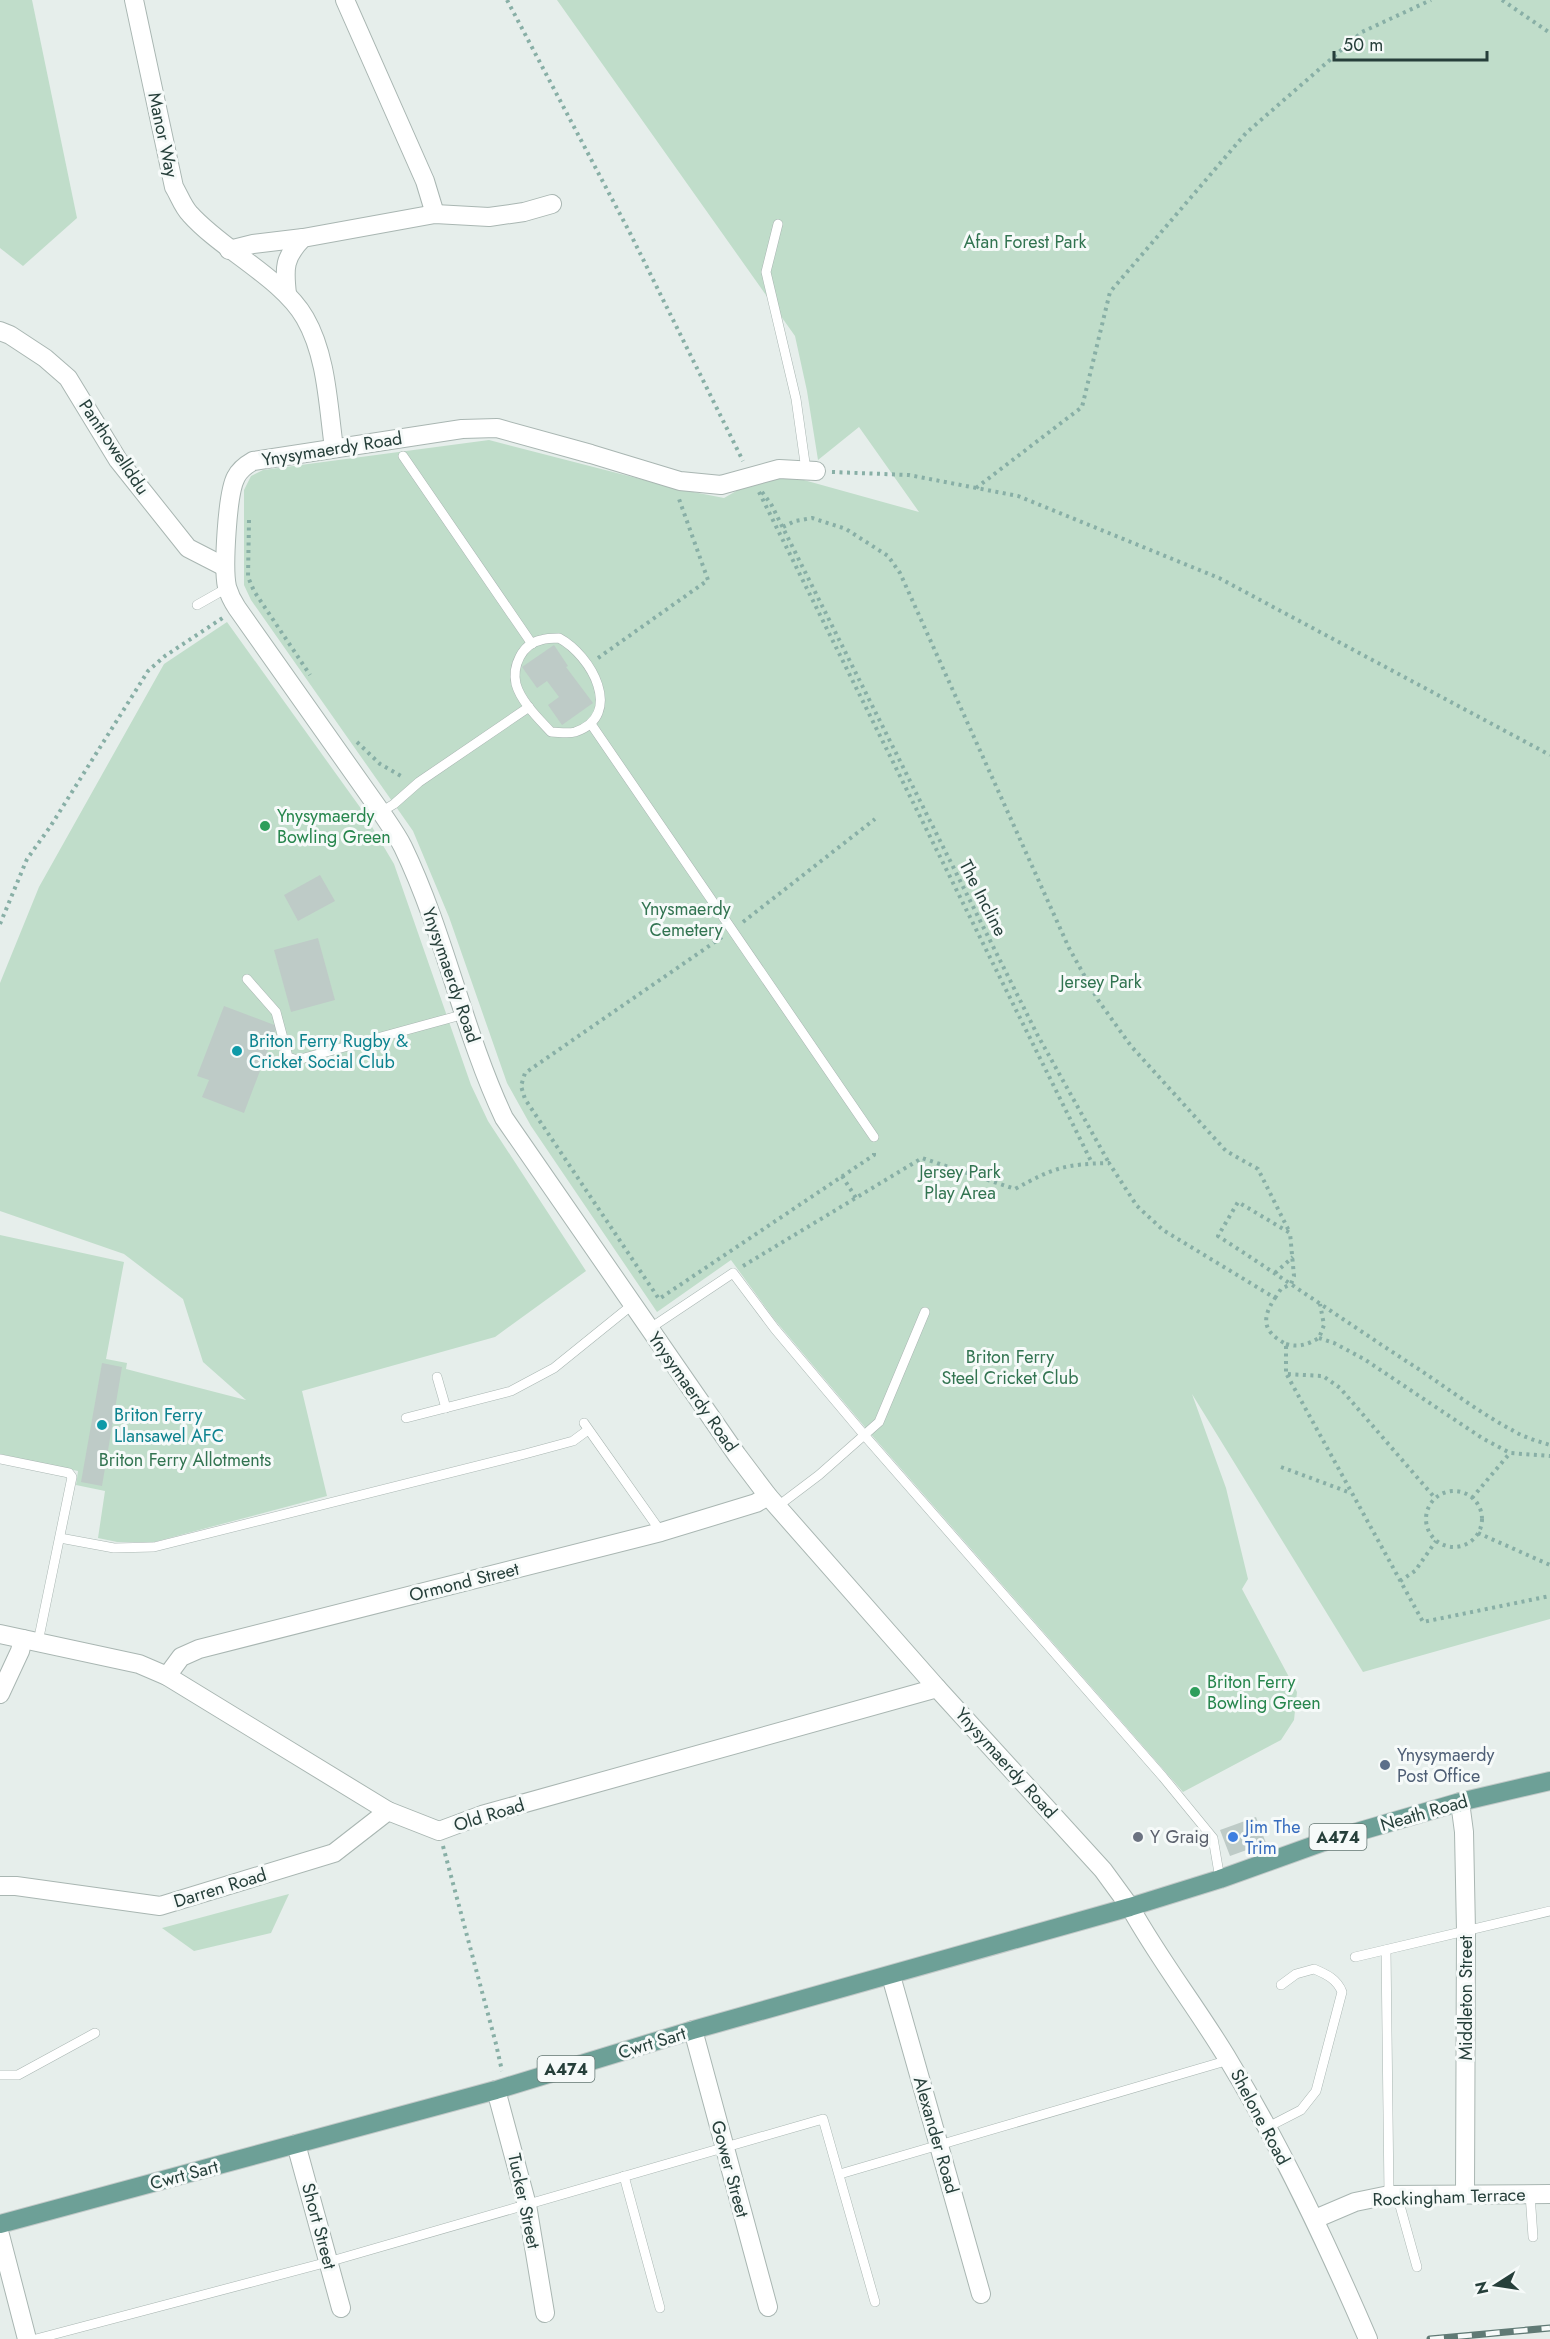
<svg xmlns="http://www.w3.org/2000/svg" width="1550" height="2339" viewBox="0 0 1550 2339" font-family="Jost,sans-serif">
  <rect width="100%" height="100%" fill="#e6eeeb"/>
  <!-- green -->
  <g fill="#c0ddca">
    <path d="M0 0H32L77 218 23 266 0 248Z"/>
    <path d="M557 0H1550V1619L1363 1672 1192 1394 1226 1488 1248 1579 1242 1589 1297 1692 1294 1720 1281 1740 1183 1792 869 1432 774 1319 731 1260 657 1312 531 1126 507 1083 449 917 413 831 251 600 244 585V490L251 476 263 470 489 440 683 490 724 498 745 486 782 474 919 512 859 427 818 460 807 391 795 336Z"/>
    <path d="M227 622 362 810 394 864 471 1085 488 1121 586 1271 495 1337 302 1391 327 1496 154 1542H117L98 1538 105 1491 76 1485 78 1471 0 1454V1235L124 1262 106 1359 127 1363 126 1369 246 1400 203 1362 183 1299 124 1254 0 1211V983L39 887 164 664Z"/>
    <path d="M289 1894 271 1933 194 1951 162 1928Z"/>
  </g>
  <!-- building -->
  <g fill="#becbc7">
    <path d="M554 645 568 666 566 667 593 703 562 725 548 705 559 697 547 681 537 688 522 667Z"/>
    <path d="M320 875 335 901 298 921 284 895Z"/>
    <path d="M318 938 335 1000 291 1012 274 950Z"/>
    <path d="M224 1006 277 1026 244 1113 202 1097 209 1080 197 1076Z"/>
    <path d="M102 1363 122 1367 102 1486 81 1482Z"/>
    <path d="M1256 1817 1266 1843 1230 1856 1220 1830Z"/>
  </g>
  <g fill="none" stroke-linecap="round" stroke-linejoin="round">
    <!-- service casing -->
    <g stroke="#a9b6b2" stroke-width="10">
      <g id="service">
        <path d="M778 224 766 272 796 399 806 470"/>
        <path d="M403 456 532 644"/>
        <path d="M197 605 227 588"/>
        <path d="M559 638C591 655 625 715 575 732 568 734 558 732 551 732 539 719 521 702 516 684 512 666 522 644 541 640 547 638 553 638 559 638Z"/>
        <path d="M591 724 874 1137"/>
        <path d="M381 812 394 804 419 782 529 707"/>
        <path d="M247 979 276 1012 288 1057 297 1060 465 1014"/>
        <path d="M649 1329 733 1273 775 1329 865 1436 1163 1777 1213 1838 1220 1879"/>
        <path d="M437 1377 446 1408"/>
        <path d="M406 1418 511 1391 554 1368 632 1305"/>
        <path d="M584 1423 661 1532"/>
        <path d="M0 1459 69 1473 72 1477 38 1642"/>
        <path d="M778 1506 819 1475 879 1422 925 1312"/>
        <path d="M60 1538 114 1548 154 1547 525 1454 573 1441 588 1430"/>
        <path d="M1386 1950 1389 2195"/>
        <path d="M1355 1957 1550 1911"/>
        <path d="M0 2075H18L95 2033"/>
        <path d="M1266 2128 1301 2110 1316 2091 1342 1992C1337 1979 1326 1974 1314 1969L1296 1974 1281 1985"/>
        <path d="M840 2174 1229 2060"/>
        <path d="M624 2176 660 2308"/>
        <path d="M1530 2194 1533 2237"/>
        <path d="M1397 2195 1417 2267"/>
        <path d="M36 2339 328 2262 823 2119 875 2302"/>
      </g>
    </g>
    <!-- minor casing -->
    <g stroke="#a9b6b2" stroke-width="20">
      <g id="minor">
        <path d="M134 0 174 187C179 195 183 207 190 214 222 250 282 278 305 318 327 356 328 406 334 448"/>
        <path d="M345 0 425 181 435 214"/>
        <path d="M229 250 253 244 303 238"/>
        <path d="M287 294C284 268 284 257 303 238L435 214 489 217 524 212 552 204"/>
        <path d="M0 331 10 335 45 358 68 378 118 460 188 548 225 567"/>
        <path d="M816 471 779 469 721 485 680 481 591 454 497 428 462 429 253 461C246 465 240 469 236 477 227 493 223 569 227 587 229 594 233 602 237 608L381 812C389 824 397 835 403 847 445 934 463 1031 504 1118L737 1455 768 1496 937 1688"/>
        <path d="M167 1676 181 1657 199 1649 661 1532 756 1503 768 1496"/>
        <path d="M0 1694 20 1651 23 1639"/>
        <path d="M1460 1802 1464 1832 1466 1931 1465 2194"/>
        <path d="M0 1886H16L160 1906 334 1853 388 1811"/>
        <path d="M1130 1907C1160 1961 1198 2009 1229 2061 1283 2150 1327 2244 1368 2339"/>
        <path d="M891 1976 981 2294"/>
        <path d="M693 2030 768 2307"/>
        <path d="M496 2090 527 2205 545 2313"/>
        <path d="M296 2144 341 2308"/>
        <path d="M1315 2219 1355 2202 1389 2195 1550 2194"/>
        <path d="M0 2235 27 2339"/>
      </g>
    </g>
    <!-- tertiary casing -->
    <g stroke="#a9b6b2" stroke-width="20">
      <path id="tertiary" d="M0 1634 139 1664 167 1676 388 1811 439 1831 482 1815 937 1688 1103 1870 1130 1907"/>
    </g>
    <!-- primary casing -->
    <g stroke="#c2c9c8" stroke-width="20">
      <path id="primary" d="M0 2224 496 2090 693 2030 1130 1907 1220 1879 1326 1841 1460 1802 1550 1781"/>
    </g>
    <!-- path -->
    <g stroke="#88afa6" stroke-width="4" stroke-dasharray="3 4.5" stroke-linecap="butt">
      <path d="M507 0 630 233 743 461"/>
      <path d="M1502 0 1550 33"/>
      <path d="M832 472 909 475 1018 496 1219 578 1550 755"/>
      <path d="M976 488 1082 407 1110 292 1246 133 1362 32 1431 0"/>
      <path d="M759 492 1092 1163"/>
      <path d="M762 492 771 504 1037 1034 1109 1163"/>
      <path d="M249 520 248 577 254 591 310 675"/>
      <path d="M783 527 795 521 812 518 846 529 888 556 900 573 1069 948 1098 1000 1131 1046 1226 1151 1258 1169 1290 1233"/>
      <path d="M598 658 708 580 679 499"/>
      <path d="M357 742 380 764 403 777"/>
      <path d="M743 922 875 819"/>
      <path d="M0 924 27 859 50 827 148 671 165 656 224 617"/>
      <path d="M722 937 525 1073 521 1086 525 1099 659 1299 874 1155V1150"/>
      <path d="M842 1176 856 1198"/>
      <path d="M743 1266 922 1158 1015 1189C1053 1168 1065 1164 1109 1163L1137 1206 1163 1230 1275 1298C1261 1319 1263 1332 1286 1344V1374L1323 1376 1340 1388 1435 1498"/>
      <path d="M1275 1273 1293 1257"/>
      <path d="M1275 1298 1281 1289 1291 1284 1294 1276 1290 1233 1238 1202 1218 1236C1286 1280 1352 1326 1420 1370 1450 1390 1480 1413 1512 1430 1523 1437 1537 1441 1550 1445"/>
      <path d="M1319 1338 1334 1343 1364 1359 1482 1438 1510 1453 1550 1456"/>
      <path d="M1286 1344C1299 1348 1308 1344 1319 1338L1324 1325 1320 1304"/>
      <path d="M1287 1375 1423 1622 1550 1596"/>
      <path d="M1281 1467 1351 1493"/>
      <circle cx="1454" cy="1519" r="28"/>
      <path d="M1472 1498 1510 1453"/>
      <path d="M1478 1533 1550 1565"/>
      <path d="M1400 1581 1415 1571 1436 1541"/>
      <path d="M443 1846 496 2044 502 2071"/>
    </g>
    <!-- service -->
    <use href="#service" stroke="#fff" stroke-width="9"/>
    <!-- minor -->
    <use href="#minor" stroke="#fff" stroke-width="18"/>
    <!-- tertiary -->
    <use href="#tertiary" stroke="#fff" stroke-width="18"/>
    <!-- primary -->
    <use href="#primary" stroke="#6da097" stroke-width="18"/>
    <!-- rail casing -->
    <g stroke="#607a75" stroke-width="7">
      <path id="rail" d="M1430 2339 1550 2328"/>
    </g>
    <!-- rail -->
    <use href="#rail" stroke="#f6faf9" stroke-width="4.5" stroke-dasharray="14" stroke-linecap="butt"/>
  </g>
  <!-- markers -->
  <g fill="#2e9e5b" stroke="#f6faf9" stroke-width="2">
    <circle cx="265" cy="826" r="6"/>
    <circle cx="1195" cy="1692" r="6"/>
  </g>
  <g fill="#0f9aa8" stroke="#f6faf9" stroke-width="2">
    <circle cx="237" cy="1051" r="6"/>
    <circle cx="102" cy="1425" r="6"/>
  </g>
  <circle fill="#5c6f8a" stroke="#f6faf9" stroke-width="2" cx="1385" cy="1765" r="6"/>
  <circle fill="#6b7280" stroke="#f6faf9" stroke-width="2" cx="1138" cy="1837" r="6"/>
  <circle fill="#3f7fe0" stroke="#f6faf9" stroke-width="2" cx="1233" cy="1837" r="6"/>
  <g text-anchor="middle" stroke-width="6" stroke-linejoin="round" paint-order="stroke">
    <!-- shield labels -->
    <g fill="#f6faf9" stroke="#647773" stroke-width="1.5">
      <rect x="1309.5" y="1824" width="57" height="26" rx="4.5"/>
      <rect x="537.5" y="2056" width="57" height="26" rx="4.5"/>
    </g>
    <g font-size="16" font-weight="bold" fill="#263f3a">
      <text x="1338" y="1843">A474</text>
      <text x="566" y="2075">A474</text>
    </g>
    <!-- street labels -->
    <g font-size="18" fill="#263f3a" stroke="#f6faf9">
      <text transform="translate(163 135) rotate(78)" y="6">Manor Way</text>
      <text transform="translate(114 447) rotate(56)" y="6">Panthowellddu</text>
      <text transform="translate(332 449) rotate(-9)" y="6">Ynysymaerdy Road</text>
      <text transform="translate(983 898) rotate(63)" y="6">The Incline</text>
      <text transform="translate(451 975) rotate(71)" y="6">Ynysymaerdy Road</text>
      <text transform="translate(693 1392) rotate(55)" y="6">Ynysymaerdy Road</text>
      <text transform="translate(464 1582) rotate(-14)" y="6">Ormond Street</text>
      <text transform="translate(1006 1763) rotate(48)" y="6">Ynysymaerdy Road</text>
      <text transform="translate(1424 1813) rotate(-16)" y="6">Neath Road</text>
      <text transform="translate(489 1815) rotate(-17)" y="6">Old Road</text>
      <text transform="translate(220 1888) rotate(-17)" y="6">Darren Road</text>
      <text transform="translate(1466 1998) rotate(-90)" y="6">Middleton Street</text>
      <text transform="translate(652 2043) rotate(-17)" y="6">Cwrt Sart</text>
      <text transform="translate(1260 2117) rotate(62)" y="6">Shelone Road</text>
      <text transform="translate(936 2135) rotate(74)" y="6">Alexander Road</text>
      <text transform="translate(730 2169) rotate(75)" y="6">Gower Street</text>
      <text transform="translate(184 2175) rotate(-15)" y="6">Cwrt Sart</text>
      <text transform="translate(1449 2197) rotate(-2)" y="6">Rockingham Terrace</text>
      <text transform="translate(524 2201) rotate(78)" y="6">Tucker Street</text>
      <text transform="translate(319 2226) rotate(75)" y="6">Short Street</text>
    </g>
    <!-- park labels -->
    <g font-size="18" fill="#327451" stroke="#f6faf9">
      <text x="1025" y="248">Afan Forest Park</text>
      <text x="686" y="915">Ynysmaerdy<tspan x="686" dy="21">Cemetery</tspan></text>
      <text x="1101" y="988">Jersey Park</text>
      <text x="960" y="1178">Jersey Park<tspan x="960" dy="21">Play Area</tspan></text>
      <text x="1010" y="1363">Briton Ferry<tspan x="1010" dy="21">Steel Cricket Club</tspan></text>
      <text x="185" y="1466">Briton Ferry Allotments</text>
    </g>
    <!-- leisure labels -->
    <g font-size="18" fill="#27864d" stroke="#f6faf9" text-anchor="start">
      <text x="277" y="822">Ynysymaerdy<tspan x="277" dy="21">Bowling Green</tspan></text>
      <text x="1207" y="1688">Briton Ferry<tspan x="1207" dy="21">Bowling Green</tspan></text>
    </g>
    <!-- culture labels -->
    <g font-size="18" fill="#0d838f" stroke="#f6faf9" text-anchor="start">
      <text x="249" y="1047">Briton Ferry Rugby &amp;<tspan x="249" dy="21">Cricket Social Club</tspan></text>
      <text x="114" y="1421">Briton Ferry<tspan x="114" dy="21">Llansawel AFC</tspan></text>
    </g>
    <!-- service labels -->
    <g font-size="18" fill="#4e5e75" stroke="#f6faf9" text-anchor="start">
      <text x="1397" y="1761">Ynysymaerdy<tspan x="1397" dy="21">Post Office</tspan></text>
    </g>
    <!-- shop labels -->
    <g font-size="18" fill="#366cbe" stroke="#f6faf9" text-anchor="start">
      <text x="1245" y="1833">Jim The<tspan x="1245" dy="21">Trim</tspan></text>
    </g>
    <!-- worship labels -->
    <g font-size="18" fill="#5b616d" stroke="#f6faf9" text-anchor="start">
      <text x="1150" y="1843">Y Graig</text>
    </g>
  </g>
  <!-- north arrow -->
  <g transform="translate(1496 2285) rotate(258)" stroke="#f6faf9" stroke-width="4.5" paint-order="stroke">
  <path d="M0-4.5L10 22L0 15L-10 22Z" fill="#263f3a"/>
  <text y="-9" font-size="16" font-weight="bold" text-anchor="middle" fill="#263f3a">N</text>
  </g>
  <!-- scale -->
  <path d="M1334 51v9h153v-9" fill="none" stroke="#263f3a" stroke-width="3"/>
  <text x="1343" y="51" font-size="18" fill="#263f3a" stroke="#f6faf9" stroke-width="4.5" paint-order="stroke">50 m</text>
</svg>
